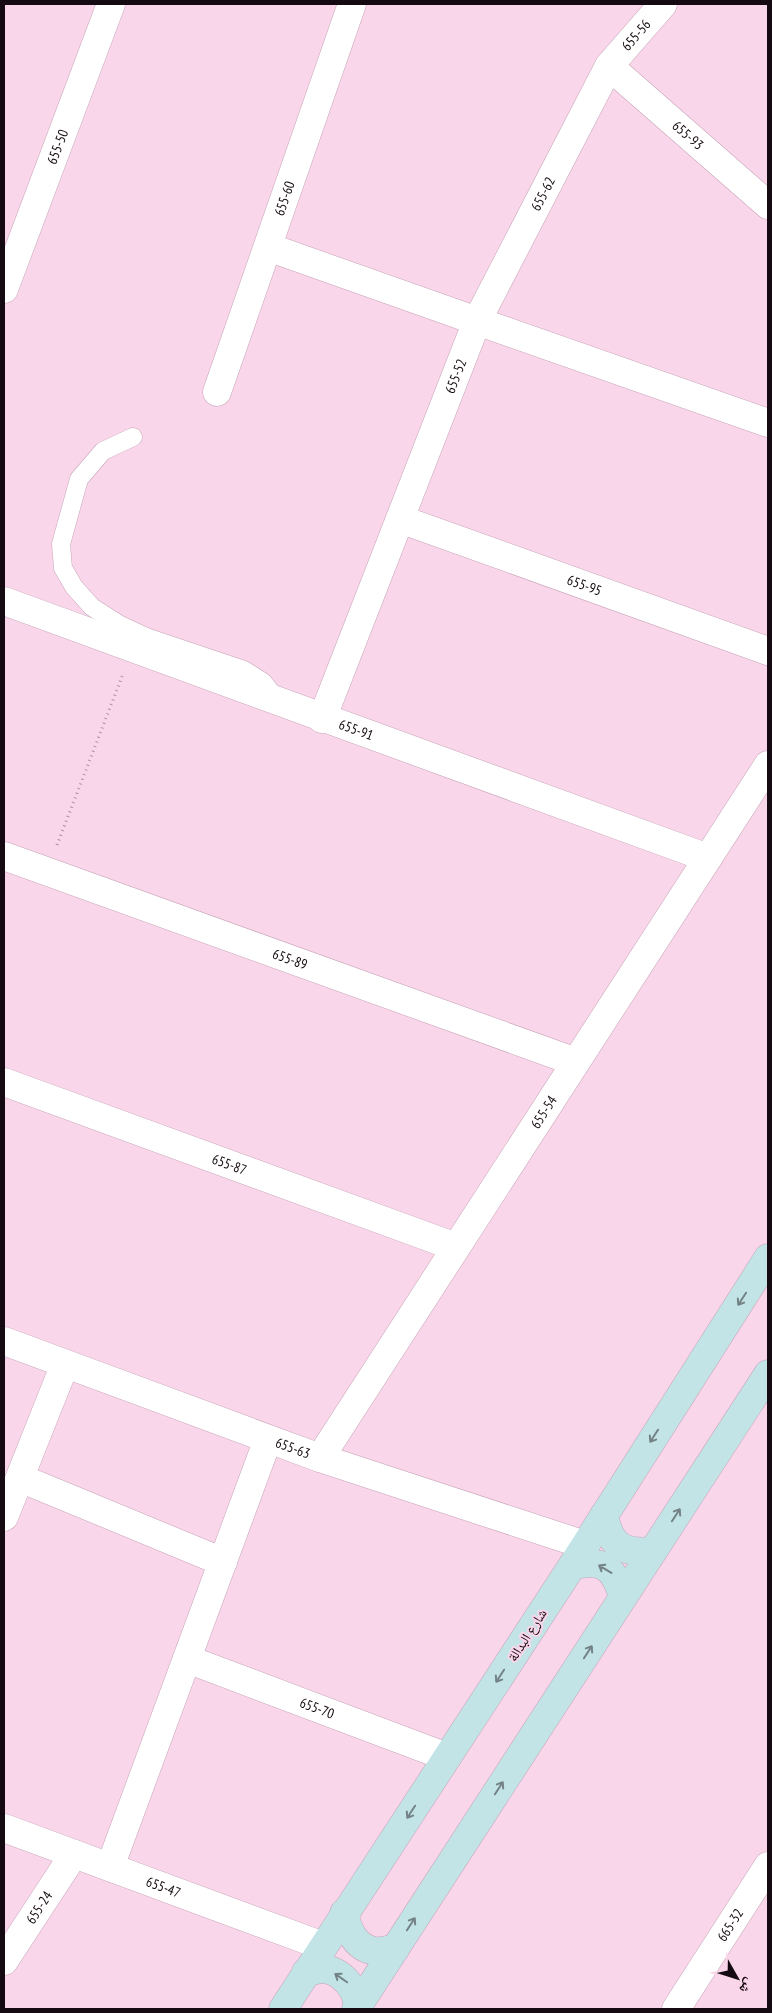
<svg xmlns="http://www.w3.org/2000/svg" width="772" height="2013" viewBox="0 0 772 2013" font-family="'PT Sans Narrow','Noto Naskh Arabic',sans-serif">
  <rect width="100%" height="100%" fill="#fad6ea"/>
  <g fill="none" stroke-linecap="round" stroke-linejoin="round">
    <!-- lane casing -->
    <g stroke="#c7a4b8" stroke-width="19">
      <path id="lane" d="M133 437 103 451 79 479 61 544 63 568 74 587 92 607 120 625 146 637 244 670 263 682 274 696"/>
    </g>
    <!-- street casing -->
    <g stroke="#c7a4b8" stroke-width="29">
      <g id="street">
        <path id="s1" d="M609 66 768 205"/>
        <path id="s2" d="M268 247 477 321 609 66 663 4"/>
        <path id="s3" d="M4 289 111 4"/>
        <path id="s4" d="M217 392 352 4"/>
        <path id="s5" d="M400 519 768 651"/>
        <path id="s6" d="M4 601 708 858"/>
        <path id="s7" d="M322 719 477 321 768 423"/>
        <path id="s8" d="M4 856 576 1062"/>
        <path id="s9" d="M4 1082 456 1247"/>
        <path id="s10" d="M4 1341 320 1458 585 1545"/>
        <path id="s11" d="M320 1458 768 765"/>
        <path d="M20 1478 223 1562"/>
        <path d="M4 1517 65 1364"/>
        <path id="s12" d="M187 1659 447 1757"/>
        <path id="s13" d="M4 1828 323 1946"/>
        <path d="M110 1867 268 1439"/>
        <path id="s14" d="M4 1961 74 1854"/>
        <path id="s15" d="M676 2009 768 1866"/>
      </g>
    </g>
    <!-- secondary casing -->
    <g stroke="#c7a4b8" stroke-width="29">
      <g id="secondary">
        <path d="M604 1515C610 1545 622 1554 653 1551"/>
        <path d="M572 1566C603 1558 614 1567 623 1597"/>
        <path d="M344 1913C348 1930 355 1948 375 1951 381 1952 389 1949 395 1949"/>
        <path d="M306 1972C311 1972 318 1969 323 1969 341 1970 359 1990 357 2008"/>
        <path d="M283 2009 572 1566 768 1258"/>
        <path d="M356 2009 768 1374"/>
      </g>
    </g>
    <!-- path -->
    <path stroke="#ae92a2" stroke-width="3" stroke-dasharray="1 4" stroke-linecap="butt" d="M57 845 123 674"/>
    <!-- lane -->
    <use href="#lane" stroke="#fff" stroke-width="18"/>
    <!-- street -->
    <use href="#street" stroke="#fff" stroke-width="28"/>
    <!-- secondary -->
    <use href="#secondary" stroke="#c2e4e6" stroke-width="28"/>
  </g>
  <!-- one-way arrows -->
  <defs><path id="oneway-shaft" d="M-6 0H5M1.5-3L5.5 0L1.5 3" fill="none" stroke-width="1.6" stroke-linecap="round" stroke-linejoin="round" transform="scale(1.25)"/></defs>
  <g stroke="#748286">
    <use href="#oneway-shaft" transform="translate(742 1299) rotate(123)"/>
    <use href="#oneway-shaft" transform="translate(654 1436) rotate(123)"/>
    <use href="#oneway-shaft" transform="translate(676 1515) rotate(-57)"/>
    <use href="#oneway-shaft" transform="translate(605 1569) rotate(-149)"/>
    <use href="#oneway-shaft" transform="translate(588 1652) rotate(-57)"/>
    <use href="#oneway-shaft" transform="translate(500 1676) rotate(123)"/>
    <use href="#oneway-shaft" transform="translate(499 1788) rotate(-57)"/>
    <use href="#oneway-shaft" transform="translate(411 1812) rotate(123)"/>
    <use href="#oneway-shaft" transform="translate(411 1924) rotate(-57)"/>
    <use href="#oneway-shaft" transform="translate(341 1978) rotate(-145)"/>
  </g>
  <g text-anchor="middle" stroke-width="4" stroke-linejoin="round" paint-order="stroke">
    <!-- street labels -->
    <g font-size="14" fill="#150a11" stroke="#fad6ea">
      <text dy="5" stroke="none"><textPath href="#s2" startOffset="550">655-56</textPath></text>
      <text dy="5" stroke="none"><textPath href="#s1" startOffset="105">655-93</textPath></text>
      <text dy="5" stroke="none"><textPath href="#s3" startOffset="152">655-50</textPath></text>
      <text dy="5" stroke="none"><textPath href="#s2" startOffset="365">655-62</textPath></text>
      <text dy="5" stroke="none"><textPath href="#s4" startOffset="205">655-60</textPath></text>
      <text dy="5" stroke="none"><textPath href="#s7" startOffset="368">655-52</textPath></text>
      <text dy="5" stroke="none"><textPath href="#s5" startOffset="196">655-95</textPath></text>
      <text dy="5" stroke="none"><textPath href="#s6" startOffset="375">655-91</textPath></text>
      <text dy="5" stroke="none"><textPath href="#s8" startOffset="304">655-89</textPath></text>
      <text dy="5" stroke="none"><textPath href="#s11" startOffset="412">655-54</textPath></text>
      <text dy="5" stroke="none"><textPath href="#s9" startOffset="240">655-87</textPath></text>
      <text dy="5" stroke="none"><textPath href="#s10" startOffset="308">655-63</textPath></text>
      <text transform="translate(527 1635) rotate(-57)" y="5">شارع البدالة</text>
      <text dy="5" stroke="none"><textPath href="#s12" startOffset="139">655-70</textPath></text>
      <text dy="5" stroke="none"><textPath href="#s13" startOffset="170">655-47</textPath></text>
      <text dy="5" stroke="none"><textPath href="#s14" startOffset="64">655-24</textPath></text>
      <text dy="5" stroke="none"><textPath href="#s15" startOffset="100">665-32</textPath></text>
    </g>
  </g>
  <!-- border -->
  <rect width="772" height="2013" fill="none" stroke="#150a11" stroke-width="10"/>
  <!-- north arrow -->
  <g transform="translate(737 1978) rotate(129)" stroke="#fad6ea" stroke-width="4" paint-order="stroke">
  <path d="M0-4L9 19L0 12L-9 19Z" fill="#150a11"/>
  <text y="-8" font-size="14" font-weight="bold" text-anchor="middle" fill="#150a11">ش</text>
  </g>
</svg>
